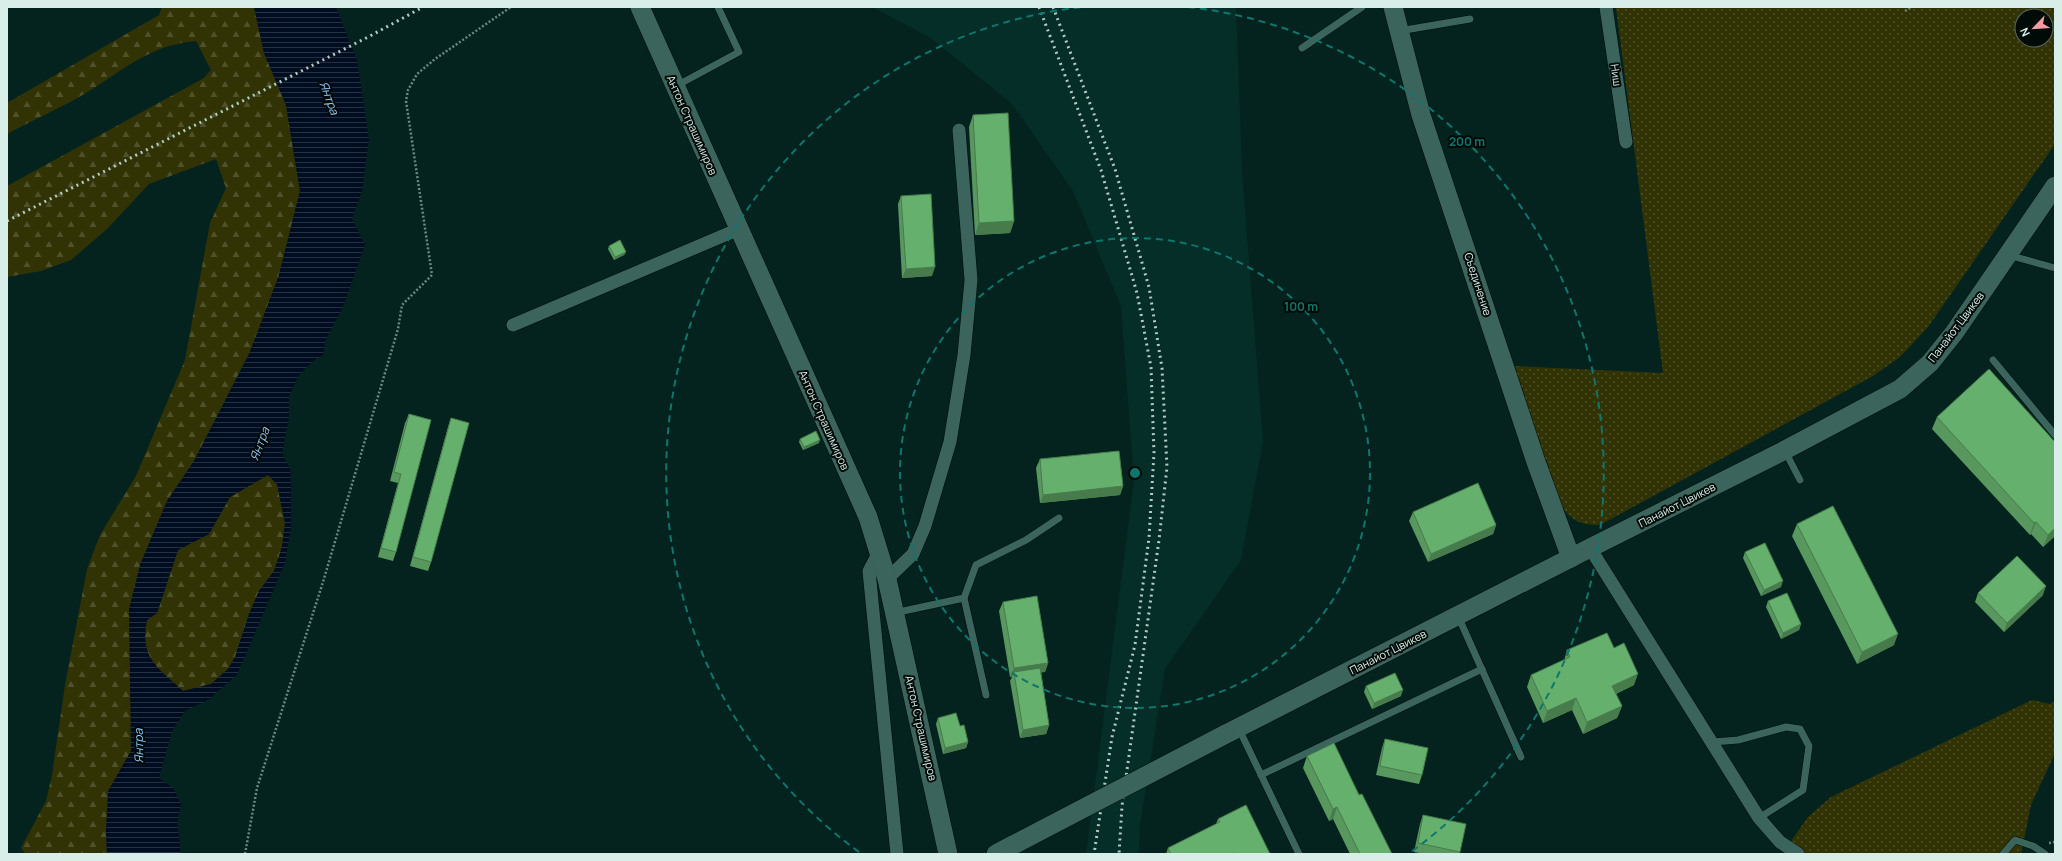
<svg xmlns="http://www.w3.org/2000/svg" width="2062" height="861" viewBox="0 0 2062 861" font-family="Manrope,sans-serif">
  <defs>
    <pattern id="grass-dots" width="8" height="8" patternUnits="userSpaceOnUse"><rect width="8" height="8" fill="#313305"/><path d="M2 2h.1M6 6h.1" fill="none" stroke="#4e5129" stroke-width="1.8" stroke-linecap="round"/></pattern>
    <pattern id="forest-firs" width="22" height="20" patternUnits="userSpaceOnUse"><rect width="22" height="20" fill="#313305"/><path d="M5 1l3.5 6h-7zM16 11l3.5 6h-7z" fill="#4e5129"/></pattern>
    <pattern id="water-rules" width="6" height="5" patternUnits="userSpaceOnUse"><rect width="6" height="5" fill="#000c1f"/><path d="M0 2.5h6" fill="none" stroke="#253040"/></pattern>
  </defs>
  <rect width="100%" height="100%" fill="#04231e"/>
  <!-- built -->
  <path fill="#052e28" d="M872 7H1236L1242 170 1263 442 1241 560 1165 669 1140 825 1139 854H1086L1134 481 1121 306 1073 191 1012 104 931 38Z"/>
  <!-- grass -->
  <g fill="url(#grass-dots)" fill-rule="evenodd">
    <path d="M1616 7H2055V144L1928 327 1900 357 1873 376 1600 525C1577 525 1572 520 1558 502L1513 366 1663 373ZM2022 16H2046V40H2022Z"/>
    <path d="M2032 700 2050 704 2055 701V753L2031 805 2021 854H1782L1808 817 1831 797Z"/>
  </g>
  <!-- forest -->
  <g fill="url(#forest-firs)">
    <path d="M162 7H254L264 53 286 105 300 191 279 275 250 352 194 461 167 501 140 565 131 751 121 769 106 831 107 854H26L21 848 46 801 52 775 65 685 87 569 100 535 136 476 185 360 210 223 226 188 216 159 149 184 107 229 71 260 41 271 7 277V186L204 78 211 70 196 41C149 45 124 70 86 93 61 108 33 120 7 134V103L159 15Z"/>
    <path d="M268 475 277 484 285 523 282 547 274 571 259 591 249 614 235 657 228 669 211 684 183 691C157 667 139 660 147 620L157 613 178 550 209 534 230 497Z"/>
  </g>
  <!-- water -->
  <path fill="url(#water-rules)" fill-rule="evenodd" d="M254 7H336L357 60 369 139 362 191 352 219 365 245 343 307 326 339 323 355 313 361 299 375 289 396V418L282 453 290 469 291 477V528L285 563 237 675 208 700 185 711 172 731 159 778 174 789 181 805 177 822 181 854H107L106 831 108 791 131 751 129 609 140 565 167 501 194 461 250 352 279 275 300 191 286 105 264 53ZM268 475 277 484 285 523 282 547 274 571 259 591 249 614 235 657 228 669 211 684 183 691C158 668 139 658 147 620L157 613 178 550 209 534 230 497Z"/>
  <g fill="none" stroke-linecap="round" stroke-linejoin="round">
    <!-- lane casing -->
    <g stroke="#000b08" stroke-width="8">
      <g id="lane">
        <path d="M1399 31 1470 19"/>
        <path d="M1302 48 1362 7"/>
        <path d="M676 86 739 52 718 7"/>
        <path d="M2008 255 2055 268"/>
        <path d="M1993 360 2055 435"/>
        <path d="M1785 451 1800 480"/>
        <path d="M964 598 986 695"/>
        <path d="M894 613 964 598 976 565 1026 540 1059 518"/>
        <path d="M1458 616 1521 757"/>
        <path d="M1239 729 1299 854"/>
        <path d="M1713 742 1738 740 1786 727 1800 729 1809 746 1803 790 1759 818"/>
        <path d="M1261 775 1482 669"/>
        <path d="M2003 854 2015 840 2033 846 2045 854"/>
      </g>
    </g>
    <!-- street casing -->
    <g stroke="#000b08" stroke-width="14">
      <g id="street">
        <path d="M1606 7 1626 142"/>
        <path d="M513 325 739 229"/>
        <path d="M1590 548 1759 818 1780 842 1798 854"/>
        <path d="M879 552 869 571 897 854"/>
        <path d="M887 579 913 554 925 526 950 442 964 355 971 280 959 130"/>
      </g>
    </g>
    <!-- secondary casing -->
    <g stroke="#000b08" stroke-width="20">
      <g id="secondary">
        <path d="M640 7 868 517 887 579 948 854"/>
        <path d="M1393 7 1421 115 1536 462 1571 558"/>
        <path d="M1224 735 1590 548 1785 450 1900 389 1930 363 1954 333 2055 186"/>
        <path d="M996 854 1013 845"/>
      </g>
    </g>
    <!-- path -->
    <g stroke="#6d8782" stroke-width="2.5" stroke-dasharray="2 2" stroke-linecap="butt">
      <path d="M1905 11 1912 7"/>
      <path d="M2049 843 2055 842"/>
      <path d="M245 854 257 788 323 582 398 329 402 305 432 275 406 101 408 90 417 74 435 59 511 7"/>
    </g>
    <!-- lane -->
    <use href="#lane" stroke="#3b645c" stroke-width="7"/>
    <!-- street -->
    <use href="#street" stroke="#3b645c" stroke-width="13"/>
    <!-- secondary -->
    <use href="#secondary" stroke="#3b645c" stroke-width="19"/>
    <!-- rail -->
    <g stroke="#b3cac5" stroke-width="3" stroke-dasharray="2 4" stroke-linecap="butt">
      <path d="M1039 7 1101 170 1137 293 1151 367 1154 453 1149 538 1135 645 1112 737 1094 854"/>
      <path d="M1053 7 1115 169 1149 287 1162 368 1167 467 1159 540 1122 806 1119 854"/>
      <path d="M7 221 370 36 423 7"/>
    </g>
    <!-- secondary-bridge casing -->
    <g stroke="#000b08" stroke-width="20" stroke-linecap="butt">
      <path id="secondary-bridge" d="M1013 845 1224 735"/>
    </g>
    <!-- secondary-bridge -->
    <use href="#secondary-bridge" stroke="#3b645c" stroke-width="19"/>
  </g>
  <!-- wall -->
  <g fill="#58975e">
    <path d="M973 115 1014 221 1010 233 975 235 969 127Z"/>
    <path d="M901 196 932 276 902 278 898 204Z"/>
    <path d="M609 246 626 252 624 255 614 260 608 249Z"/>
    <path d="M409 414 396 552 393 561 378 557 398 483 390 481 405 423Z"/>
    <path d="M1937 417 2055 536 2043 547 2031 534 2030 535 1932 429Z"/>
    <path d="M451 418 431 562 428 571 410 566 448 427Z"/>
    <path d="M800 439 819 443 803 450 799 442Z"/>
    <path d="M1040 459 1123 486 1120 495 1040 503 1036 468Z"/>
    <path d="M1413 512 1496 525 1493 534 1428 562 1409 521Z"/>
    <path d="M1797 524 1894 645 1857 664 1792 536Z"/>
    <path d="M1745 552 1781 587 1761 596 1743 558Z"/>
    <path d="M1978 593 2043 595 2004 632 1975 602Z"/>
    <path d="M1768 601 1801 624 1799 630 1781 639 1766 607Z"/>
    <path d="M1003 602 1048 663 1045 672H1041L1049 725 1046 734 1020 738 1010 681 1012 677H1010L999 611Z"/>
    <path d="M1614 648 1634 685 1616 694 1622 706 1617 718 1583 734 1572 710 1543 723 1527 687 1531 675 1564 661 1567 650Z"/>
    <path d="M1366 686 1401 696 1372 709 1364 692Z"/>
    <path d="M938 718 968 742 966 748 943 754 936 724Z"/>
    <path d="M1385 739 1422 775 1419 784 1376 775 1382 748Z"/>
    <path d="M1307 756 1392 854H1350L1333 819 1329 821 1303 768Z"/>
    <path d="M1423 815 1460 852 1459 854H1425L1414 852 1420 824Z"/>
    <path d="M1218 819 1270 854H1166L1168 848 1216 824Z"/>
  </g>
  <!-- shaded-wall -->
  <g fill="#477b4c">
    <path d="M1014 221 1010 233 975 235 979 223Z"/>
    <path d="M626 252 624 255 614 260 615 257Z"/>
    <path d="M935 267 932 276 902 278 906 269Z"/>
    <path d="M820 440 819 443 803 450 804 447Z"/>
    <path d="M1123 486 1120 495 1040 503 1043 495Z"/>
    <path d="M2036 522 2031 534 2030 535 2034 523Z"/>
    <path d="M1496 525 1493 534 1428 562 1431 554Z"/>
    <path d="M2055 528V536L2043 547 2048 535Z"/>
    <path d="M1783 581 1781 587 1761 596 1764 590Z"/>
    <path d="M2046 586 2043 595 2004 632 2007 623Z"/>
    <path d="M1801 624 1799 630 1781 639 1783 633Z"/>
    <path d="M1898 634 1894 645 1857 664 1862 652Z"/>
    <path d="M1048 663 1045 672 1014 677V672L1012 677H1010L1014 668Z"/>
    <path d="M1638 674 1634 685 1608 697 1612 686Z"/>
    <path d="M1403 690 1401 696 1372 709 1374 703Z"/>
    <path d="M1576 698 1572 710 1543 723 1547 711Z"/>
    <path d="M1622 706 1617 718 1583 734 1587 722Z"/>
    <path d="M1049 725 1046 734 1020 738 1023 730Z"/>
    <path d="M968 742 966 748 943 754 945 748Z"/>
    <path d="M1337 807 1333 819 1329 821 1333 809Z"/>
  </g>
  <!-- building -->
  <g fill="#66b06d" stroke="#477b4c">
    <path d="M1008 113 1014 221 979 223 973 115Z"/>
    <path d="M931 194 935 267 906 269 901 196Z"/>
    <path d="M620 240 626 252 615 257 609 246Z"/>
    <path d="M1989 369 2055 442V528L2048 535 2036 522 2034 523 1937 417Z"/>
    <path d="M409 414 431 420 396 552 381 548 401 474 394 472Z"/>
    <path d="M451 418 469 423 431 562 413 557Z"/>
    <path d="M816 431 820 440 804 447 800 439Z"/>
    <path d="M1119 451 1123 486 1043 495 1040 459Z"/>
    <path d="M1478 483 1496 525 1431 554 1413 512Z"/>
    <path d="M1833 506 1898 634 1862 652 1797 524Z"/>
    <path d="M1765 543 1783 581 1764 590 1745 552Z"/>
    <path d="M2017 556 2046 586 2007 623 1978 593Z"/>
    <path d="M1787 593 1801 624 1783 633 1768 601Z"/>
    <path d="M1037 596 1048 663 1014 668 1003 602Z"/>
    <path d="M1607 633 1614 648 1624 643 1638 674 1612 686 1622 706 1587 722 1576 698 1547 711 1531 675 1570 657 1567 650Z"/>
    <path d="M1040 668 1049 725 1023 730 1014 672Z"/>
    <path d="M1395 673 1403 690 1374 703 1366 686Z"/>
    <path d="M956 713 960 726 964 725 968 742 945 748 938 718Z"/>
    <path d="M1385 739 1428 748 1422 775 1380 766Z"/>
    <path d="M1334 743 1359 795 1362 794 1392 854H1360L1337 807 1333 809 1307 756Z"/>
    <path d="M1246 805 1270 854H1235L1234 853 1232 854H1171L1168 848 1220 822 1218 819Z"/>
    <path d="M1423 815 1466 824 1460 852 1418 843Z"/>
  </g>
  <!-- distance rings -->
  <g fill="none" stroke="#0f766e" stroke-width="2" stroke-dasharray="7 5">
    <circle cx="1135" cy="473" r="235"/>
    <path d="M859 852A469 469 0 0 1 1082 7M1188 7A469 469 0 0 1 1411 852"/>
  </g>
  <g text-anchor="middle" stroke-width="4" stroke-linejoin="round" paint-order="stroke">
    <!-- street labels -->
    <g font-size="11" fill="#d9eee9" stroke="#000b08">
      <text transform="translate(1616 75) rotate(82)" y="4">Ниш</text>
      <text transform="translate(692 125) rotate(66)" y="4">Антон Страшимиров</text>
      <text transform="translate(1478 284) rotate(72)" y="4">Съединение</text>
      <text transform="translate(1956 327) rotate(-53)" y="4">Панайот Цвикев</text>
      <text transform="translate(824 420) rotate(66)" y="4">Антон Страшимиров</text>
      <text transform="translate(1677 505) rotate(-27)" y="4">Панайот Цвикев</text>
      <text transform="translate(1388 652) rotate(-27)" y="4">Панайот Цвикев</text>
      <text transform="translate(921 728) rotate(77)" y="4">Антон Страшимиров</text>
    </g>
    <!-- water labels -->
    <g font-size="12" font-style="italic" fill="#93c9fc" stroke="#000b08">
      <text transform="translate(329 98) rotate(70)" y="4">Янтра</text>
      <text transform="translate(260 444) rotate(-70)" y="4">Янтра</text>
      <text transform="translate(139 746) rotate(-91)" y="4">Янтра</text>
    </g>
  </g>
  <circle cx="1135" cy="473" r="6" fill="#0f766e" stroke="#000b08" stroke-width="2"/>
  <g font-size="12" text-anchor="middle" font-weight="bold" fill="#0f766e" stroke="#000b08" stroke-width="4" stroke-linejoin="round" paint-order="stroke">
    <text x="1467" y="146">200 m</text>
    <text x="1301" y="311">100 m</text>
  </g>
  <!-- border -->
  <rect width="2062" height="861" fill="none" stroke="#d9eee9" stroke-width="16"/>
  <!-- north arrow -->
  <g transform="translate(2034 28) rotate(245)"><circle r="19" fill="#000b08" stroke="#576662"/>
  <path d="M0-3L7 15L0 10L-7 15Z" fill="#f49aa5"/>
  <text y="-6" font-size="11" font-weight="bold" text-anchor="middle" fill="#d9eee9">N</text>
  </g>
</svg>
